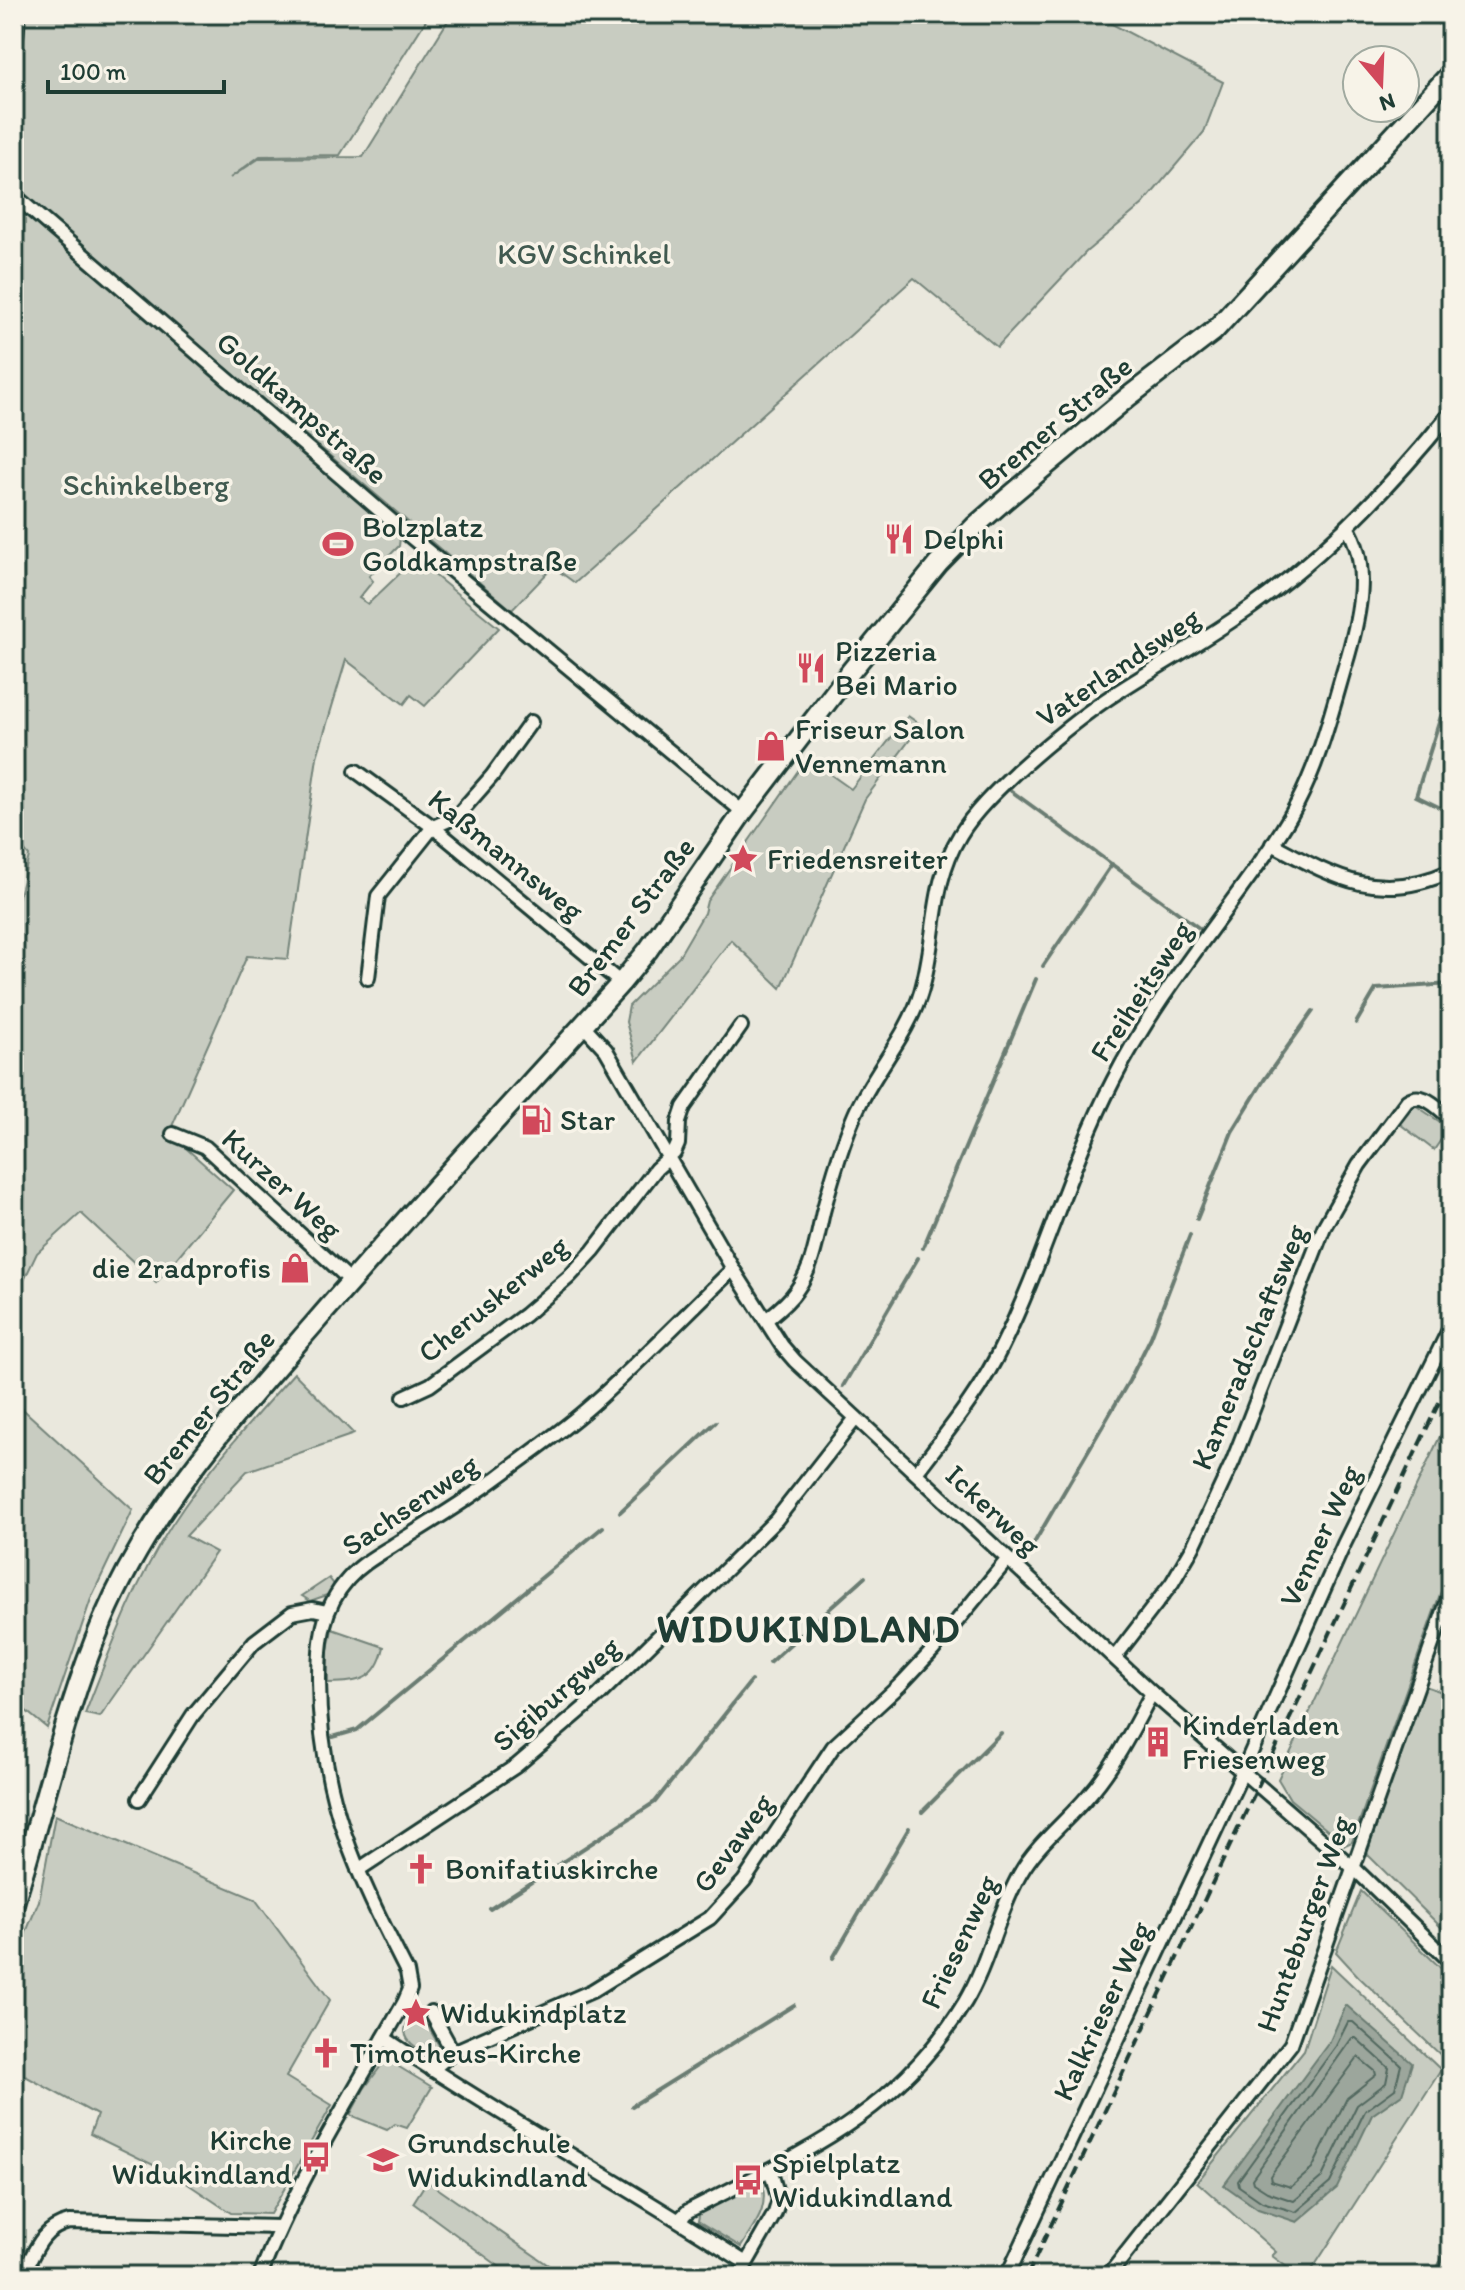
<svg xmlns="http://www.w3.org/2000/svg" width="1465" height="2290" viewBox="0 0 1465 2290" font-family="Itim,sans-serif">
  <rect width="100%" height="100%" fill="#eae8dd"/>
  <filter id="ink" filterUnits="userSpaceOnUse"><feTurbulence type="fractalNoise" baseFrequency=".0125" numOctaves="2"/><feDisplacementMap in="SourceGraphic" scale="16" xChannelSelector="R" yChannelSelector="G"/><feConvolveMatrix kernelMatrix="1 2 1 2 8 2 1 2 1" color-interpolation-filters="sRGB"/></filter>
  <g filter="url(#ink)">
    <!-- green -->
    <g fill="#c8ccc1" stroke="#74847a" stroke-width="2">
      <path d="M19 14H430L340 155 260 156 230 178 260 158 363 157 452 14H1093L1223 82 1204 132 1143 204 1086 252 997 347 914 278 575 583 553 567 512 610 14 188Z"/>
      <path d="M14 195 298 443 400 538 399 546 369 576 373 581 359 598 368 604 415 559 499 628 425 706 411 695 404 704 346 660 317 757 288 959 247 956 169 1133 233 1190 156 1283 81 1213 37 1253 14 1301V915L29 856 14 839Z"/>
      <path d="M908 716 921 725 865 799 781 988 731 940 637 1061 626 1022 629 1006 679 956 704 913 707 901 807 758 851 789Z"/>
      <path d="M1415 1105 1449 1128 1434 1150 1400 1124Z"/>
      <path d="M294 1373 354 1434 247 1471 186 1536 216 1552 100 1717 85 1714C110 1650 134 1584 171 1526 207 1470 250 1422 294 1373Z"/>
      <path d="M14 1401 133 1510 92 1596 47 1728 14 1701Z"/>
      <path d="M1451 1413V1563L1352 1842 1345 1845 1290 1799 1278 1779Z"/>
      <path d="M329 1578 336 1587 327 1595 310 1601 302 1596Z"/>
      <path d="M332 1629 384 1647C376 1681 360 1682 328 1683V1649Z"/>
      <path d="M1422 1685 1451 1695V1937L1367 1854Z"/>
      <path d="M55 1815 255 1899 330 2000 286 2077 332 2105 270 2214 231 2213 176 2176 90 2134 97 2115 14 2070V1961L39 1901Z"/>
      <path d="M1361 1891 1451 1978V2065L1359 1977 1336 1952Z"/>
      <path d="M1331 1965 1441 2070 1308 2276H1299L1272 2256 1276 2252 1197 2182 1304 2050Z"/>
      <path d="M416 2006 440 2047 434 2054C425 2055 423 2052 416 2047 397 2035 407 2021 416 2006Z"/>
      <path d="M386 2059 432 2087 407 2128 395 2124 387 2130 350 2115 364 2089Z"/>
      <path d="M762 2180C769 2210 756 2222 741 2247L698 2221 700 2211Z"/>
      <path d="M427 2181 564 2276H509L508 2273 413 2203Z"/>
    </g>
    <!-- water -->
    <path fill="#9ca69c" stroke="#6a7c72" stroke-width="2" d="M1346 2005 1412 2063 1402 2094 1372 2115 1337 2188 1297 2222 1258 2209 1224 2185 1330 2041Z"/>
    <g fill="none" stroke-linecap="round" stroke-linejoin="round">
      <!-- shore -->
      <g stroke="#51675e" stroke-width="2">
        <path d="M1348 2022H1353L1401 2065 1395 2089 1365 2111 1330 2183 1296 2212 1262 2202 1239 2186 1238 2181 1336 2046Z"/>
        <path d="M1352 2038H1356L1389 2068 1386 2083 1357 2105 1322 2177 1294 2201 1267 2192 1253 2183 1252 2179Z"/>
        <path d="M1358 2057 1375 2071 1376 2075 1347 2098 1312 2169 1291 2187 1271 2181 1270 2176Z"/>
      </g>
      <!-- stream -->
      <g stroke="#6a7c72" stroke-width="4">
        <path d="M1451 684 1416 796 1451 813"/>
        <path d="M1010 790 1199 928"/>
        <path d="M1043 966 1112 864"/>
        <path d="M1356 1023 1376 989 1451 984"/>
        <path d="M1197 1219 1232 1132 1264 1080 1313 1011"/>
        <path d="M923 1248 1036 979"/>
        <path d="M843 1386 918 1258"/>
        <path d="M620 1512 716 1422"/>
        <path d="M1027 1555 1129 1381 1151 1337 1190 1235"/>
        <path d="M769 1663 865 1577"/>
        <path d="M333 1737 357 1730 603 1527"/>
        <path d="M922 1812 1001 1733"/>
        <path d="M490 1909 655 1802 751 1681"/>
        <path d="M833 1958 909 1828"/>
        <path d="M632 2106 794 2005"/>
        <path d="M1434 2276 1451 2241"/>
      </g>
      <!-- minor casing -->
      <g stroke="#1f3d34" stroke-width="18">
        <g id="minor">
          <path d="M1236 14H1240"/>
          <path d="M1438 14 1451 23"/>
          <path d="M14 57 18 17 15 14"/>
          <path d="M14 195 400 528 743 812"/>
          <path d="M356 771 433 827 621 983"/>
          <path d="M1272 844C1335 878 1380 904 1451 871"/>
          <path d="M368 978 378 896 433 827 456 817 492 776 531 722"/>
          <path d="M583 1025 606 1050 733 1269 782 1346 795 1361 1152 1693 1357 1871 1451 1962"/>
          <path d="M173 1134 205 1147 351 1281"/>
          <path d="M766 1320C777 1311 788 1303 796 1291 813 1268 817 1239 823 1212 832 1178 841 1146 855 1114 873 1072 908 1036 921 992 937 939 930 884 960 835 974 812 996 791 1016 772 1046 745 1077 719 1110 697 1157 666 1207 639 1253 606 1328 552 1393 484 1451 412"/>
          <path d="M404 1397 430 1385 525 1315 569 1277 593 1251 656 1169 674 1153 678 1144 679 1122 684 1107 741 1026"/>
          <path d="M916 1473C946 1433 979 1394 1001 1348 1044 1262 1069 1166 1113 1081 1148 1012 1195 952 1240 890 1260 862 1281 835 1297 804 1321 758 1333 706 1348 656 1359 617 1371 564 1347 527"/>
          <path d="M1115 1657 1172 1583 1193 1547 1233 1461 1324 1227 1359 1165 1407 1101C1423 1090 1437 1108 1451 1118"/>
          <path d="M139 1799 193 1715 254 1642 292 1613 313 1609 327 1612"/>
          <path d="M358 1870 516 1766 599 1695 776 1520 856 1418"/>
          <path d="M431 2012 453 2052"/>
          <path d="M384 2038C502 2117 627 2186 746 2263"/>
          <path d="M432 2070 453 2052 592 1991 710 1918 744 1881 833 1747 900 1685 933 1650 1007 1560"/>
          <path d="M679 2220 688 2211C801 2153 895 2117 965 2002 989 1962 997 1914 1020 1874 1037 1844 1066 1822 1088 1796 1115 1766 1133 1728 1152 1693"/>
          <path d="M1009 2272 1237 1784 1344 1544 1451 1326"/>
          <path d="M22 2276C35 2252 40 2229 69 2222L279 2227"/>
          <path d="M260 2276C297 2180 353 2093 404 2003L410 1989 407 1972C356 1872 319 1796 319 1680 319 1642 322 1608 348 1579 362 1563 380 1554 397 1543 431 1522 466 1501 498 1477 530 1453 564 1430 594 1403 642 1360 687 1313 733 1269"/>
          <path d="M739 2276 775 2213 779 2200 770 2169"/>
          <path d="M915 2276 916 2274"/>
          <path d="M1108 2276 1291 2044 1451 1591"/>
        </g>
      </g>
      <!-- secondary casing -->
      <g stroke="#1f3d34" stroke-width="24">
        <path id="secondary" d="M14 1903C44 1809 64 1711 103 1620 151 1507 233 1417 313 1325 413 1209 518 1097 621 983L648 950 743 812 851 671 938 564 975 526 1005 500 1128 397 1214 331 1451 73"/>
      </g>
      <!-- minor -->
      <use href="#minor" stroke="#f7f3e8" stroke-width="12"/>
      <!-- secondary -->
      <use href="#secondary" stroke="#f7f3e8" stroke-width="18"/>
      <!-- rail -->
      <path stroke="#1f3d34" stroke-width="4" stroke-dasharray="12 6" stroke-linecap="butt" d="M1027 2276 1451 1377"/>
    </g>
  </g>
  <!-- icons -->
  <defs>
    <g id="restaurant-bare" transform="scale(2.4)"><path d="M-5-6h1v4h1v-4h1v4h1v-4h1v5L-1.5 .5V6h-2V.5L-5-1ZM5-6V6H3V1.5H1.5Q1.5-4 5-6Z" fill="#d1495b" stroke="#f7f3e8" stroke-width="2.5" paint-order="stroke"/></g>
    <g id="stadium-bare" transform="scale(2.4)"><path d="M0-5a6.5 5 0 1 0 0 10a6.5 5 0 1 0 0-10ZM-3.5-1.8h7v3.6h-7Z" fill="#d1495b" stroke="#f7f3e8" stroke-width="2.5" paint-order="stroke"/></g>
    <g id="shop-bare" transform="scale(2.4)"><path d="M-5-2.5h2.3a2.7 3.5 0 0 1 5.4 0H5L5.5 6h-11ZM-1.5-2.5h3a1.5 2.3 0 0 0-3 0Z" fill="#d1495b" stroke="#f7f3e8" stroke-width="2.5" paint-order="stroke"/></g>
    <g id="sight-bare" transform="scale(2.4)"><path d="M0-6L1.8-2.2L6-1.7L2.9 1.2L3.7 5.4L0 3.3L-3.7 5.4L-2.9 1.2L-6-1.7L-1.8-2.2Z" fill="#d1495b" stroke="#f7f3e8" stroke-width="2.5" paint-order="stroke"/></g>
    <g id="fuel-bare" transform="scale(2.4)"><path d="M-5.5-6h7V0h2V4h1.3V-2.5L3-4.5l.8-.8L6-3V5H2.5V1h-1V6h-7ZM-4.2-4.7v3.2H.2V-4.7Z" fill="#d1495b" stroke="#f7f3e8" stroke-width="2.5" paint-order="stroke"/></g>
    <g id="building-bare" transform="scale(2.4)"><path d="M-4-6H4V6H1V3H-1V6H-4ZM-2.5-4.3h1.7v1.8h-1.7ZM.8-4.3h1.7v1.8H.8ZM-2.5-1h1.7V.8h-1.7ZM.8-1h1.7V.8H.8Z" fill="#d1495b" stroke="#f7f3e8" stroke-width="2.5" paint-order="stroke"/></g>
    <g id="church-bare" transform="scale(2.4)"><path d="M-1.2-6h2.4v3.5h3.3v2.4h-3.3V6h-2.4V-.1h-3.3v-2.4h3.3Z" fill="#d1495b" stroke="#f7f3e8" stroke-width="2.5" paint-order="stroke"/></g>
    <g id="bus-bare" transform="scale(2.4)"><path d="M-5-6H5V4H4V6H2V4H-2V6H-4V4H-5ZM-3.5-4V0h7V-4ZM-3.5 1.2v1.5H-2V1.2ZM2 1.2v1.5H3.5V1.2Z" fill="#d1495b" stroke="#f7f3e8" stroke-width="2.5" paint-order="stroke"/></g>
    <g id="school-bare" transform="scale(2.4)"><path d="M0-5L7-2L0 1L-7-2ZM-4 1L0 2.5L4 1V4Q0 6-4 4Z" fill="#d1495b" stroke="#f7f3e8" stroke-width="2.5" paint-order="stroke"/></g>
  </defs>
  <g fill-rule="evenodd">
    <use href="#restaurant-bare" x="899" y="539"/>
    <use href="#stadium-bare" x="338" y="544"/>
    <use href="#restaurant-bare" x="811" y="668"/>
    <use href="#shop-bare" x="771" y="746"/>
    <use href="#sight-bare" x="743" y="859"/>
    <use href="#fuel-bare" x="536" y="1120"/>
    <use href="#shop-bare" x="295" y="1268"/>
    <use href="#building-bare" x="1158" y="1742"/>
    <use href="#church-bare" x="421" y="1869"/>
    <use href="#sight-bare" x="416" y="2013"/>
    <use href="#church-bare" x="326" y="2053"/>
    <use href="#bus-bare" x="316" y="2157"/>
    <use href="#school-bare" x="383" y="2160"/>
    <use href="#bus-bare" x="748" y="2180"/>
  </g>
  <g text-anchor="middle" stroke-width="7" stroke-linejoin="round" paint-order="stroke">
    <!-- park labels -->
    <g font-size="30" fill="#415a50" stroke="#f7f3e8">
      <text x="584" y="264">KGV Schinkel</text>
      <text x="146" y="495">Schinkelberg</text>
    </g>
    <!-- street labels -->
    <g font-size="30" fill="#1f3d34" stroke="#f7f3e8">
      <text transform="translate(302 408) rotate(41)" y="10">Goldkampstraße</text>
      <text transform="translate(1055 423) rotate(-40)" y="10">Bremer Straße</text>
      <text transform="translate(1118 667) rotate(-34)" y="10">Vaterlandsweg</text>
      <text transform="translate(506 855) rotate(39)" y="10">Kaßmannsweg</text>
      <text transform="translate(631 917) rotate(-53)" y="10">Bremer Straße</text>
      <text transform="translate(1141 991) rotate(-57)" y="10">Freiheitsweg</text>
      <text transform="translate(282 1184) rotate(42)" y="10">Kurzer Weg</text>
      <text transform="translate(493 1299) rotate(-39)" y="10">Cheruskerweg</text>
      <text transform="translate(1249 1347) rotate(-68)" y="10">Kameradschaftsweg</text>
      <text transform="translate(209 1407) rotate(-51)" y="10">Bremer Straße</text>
      <text transform="translate(410 1505) rotate(-34)" y="10">Sachsenweg</text>
      <text transform="translate(993 1510) rotate(43)" y="10">Ickerweg</text>
      <text transform="translate(1320 1536) rotate(-65)" y="10">Venner Weg</text>
      <text transform="translate(556 1694) rotate(-41)" y="10">Sigiburgweg</text>
      <text transform="translate(733 1843) rotate(-54)" y="10">Gevaweg</text>
      <text transform="translate(1304 1924) rotate(-70)" y="10">Hunteburger Weg</text>
      <text transform="translate(959 1942) rotate(-65)" y="10">Friesenweg</text>
      <text transform="translate(1102 2011) rotate(-65)" y="10">Kalkrieser Weg</text>
    </g>
    <!-- poi labels -->
    <g font-size="30" fill="#1f3d34" stroke="#f7f3e8" text-anchor="start">
      <text x="362" y="537">Bolzplatz<tspan x="362" dy="34">Goldkampstraße</tspan></text>
      <text x="923" y="549">Delphi</text>
      <text x="835" y="661">Pizzeria<tspan x="835" dy="34">Bei Mario</tspan></text>
      <text x="795" y="739">Friseur Salon<tspan x="795" dy="34">Vennemann</tspan></text>
      <text x="767" y="869">Friedensreiter</text>
      <text x="560" y="1130">Star</text>
      <text x="271" y="1278" text-anchor="end">die 2radprofis</text>
      <text x="1182" y="1735">Kinderladen<tspan x="1182" dy="34">Friesenweg</tspan></text>
      <text x="445" y="1879">Bonifatiuskirche</text>
      <text x="440" y="2023">Widukindplatz</text>
      <text x="350" y="2063">Timotheus-Kirche</text>
      <text x="292" y="2150" text-anchor="end">Kirche<tspan x="292" dy="34">Widukindland</tspan></text>
      <text x="407" y="2153">Grundschule<tspan x="407" dy="34">Widukindland</tspan></text>
      <text x="772" y="2173">Spielplatz<tspan x="772" dy="34">Widukindland</tspan></text>
    </g>
    <!-- district labels -->
    <g font-size="38" font-weight="bold" letter-spacing="2" fill="#1f3d34" stroke="#f7f3e8">
      <text x="809" y="1642">WIDUKINDLAND</text>
    </g>
  </g>
  <!-- margin -->
  <rect width="1465" height="2290" fill="none" stroke="#f7f3e8" stroke-width="48"/>
  <rect x="24" y="24" width="1417" height="2242" fill="none" stroke="#1f3d34" stroke-width="3" filter="url(#ink)"/>
  <!-- north arrow -->
  <g transform="translate(1381 84) rotate(161)"><circle r="38" fill="#f7f3e8" stroke="#a1aaa0" stroke-width="2"/>
  <path d="M0-6L14 30L0 20L-14 30Z" fill="#d1495b"/>
  <text y="-12" font-size="22" font-weight="bold" text-anchor="middle" fill="#1f3d34">N</text>
  </g>
  <!-- scale -->
  <path d="M48 80v12h176v-12" fill="none" stroke="#1f3d34" stroke-width="4"/>
  <text x="60" y="80" font-size="24" fill="#1f3d34" stroke="#f7f3e8" stroke-width="6" paint-order="stroke">100 m</text>
</svg>
